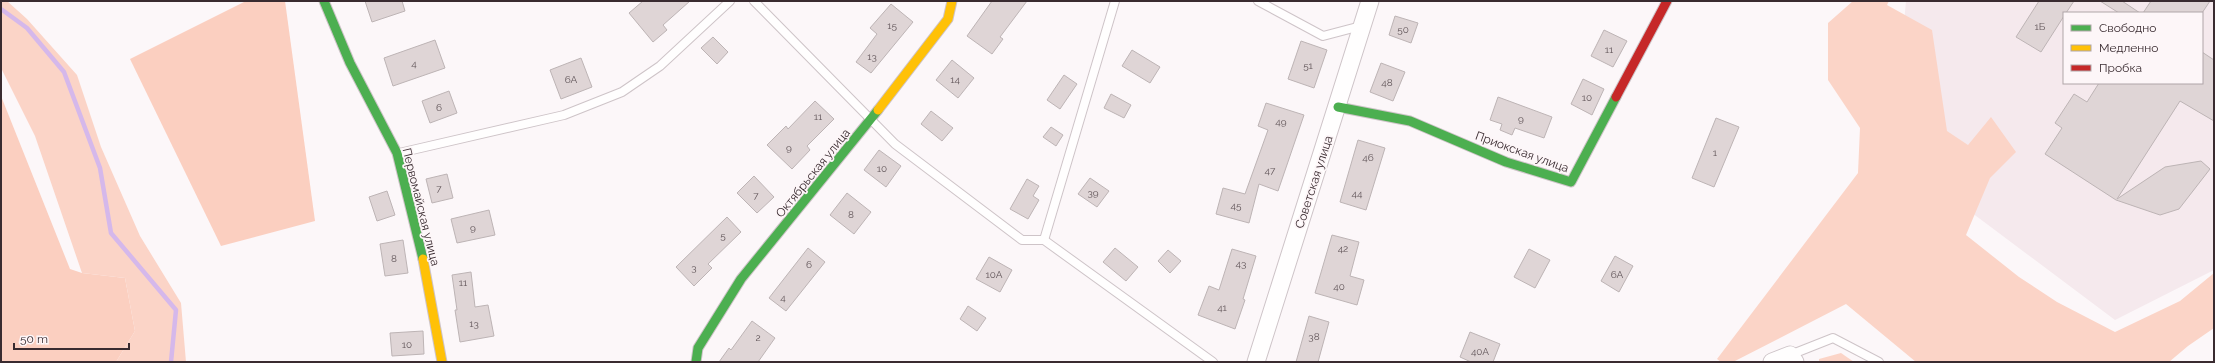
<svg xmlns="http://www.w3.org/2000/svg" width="2215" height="363" viewBox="0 0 2215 363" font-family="Raleway,sans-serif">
  <rect width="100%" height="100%" fill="#fcf7f9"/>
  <!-- built -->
  <path fill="#f5e9ed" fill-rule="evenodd" d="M1906 1H2214V270L2115 320 1892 153ZM2064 13H2202V83H2064Z"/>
  <!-- green -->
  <g fill="#fbcfc0">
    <path d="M246 1H285L315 221 221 246 130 59Z"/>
    <path d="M1 96 70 269 82 273 125 278 135 331 116 362H1Z"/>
  </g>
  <!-- forest -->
  <g fill="#fbd4c7">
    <path d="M1 1H7L27 19 77 75 101 147 140 236 181 303 186 362H116L135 331 125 278 82 273 35 136 1 68Z"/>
    <path d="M1853 1H1889L1887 5 1932 30 1947 131 1968 145 1991 117 2016 152 1990 178 1966 235 2019 277 2057 302 2115 332 2180 301 2214 273V328L2188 346 2169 362H1916L1846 304 1733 362H1721L1717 359 1858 173 1860 128 1828 80V23Z"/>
    <path d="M1841 353 1854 362H1819V359Z"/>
  </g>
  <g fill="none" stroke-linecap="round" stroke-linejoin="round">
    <!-- stream -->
    <path stroke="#d5b8eb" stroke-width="4.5" d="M1 9 27 28 64 72 100 168 111 233 176 310 171 362"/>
  </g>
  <!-- building -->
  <g fill="#dfd5d6" stroke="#bdb4b5">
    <path d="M365 1H402L405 11 372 22Z"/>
    <path d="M643 1H690L663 25 667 30 653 42 629 13Z"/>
    <path d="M992 1H1027L1000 37 1003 39 992 54 967 36Z"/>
    <path d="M2039 1H2074L2066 13H2064V16L2041 52 2016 37Z"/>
    <path d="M2100 1H2122L2140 13H2119Z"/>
    <path d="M2151 1H2210L2202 13H2143Z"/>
    <path d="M891 4 913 22 871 73 856 62 877 34 870 28Z"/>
    <path d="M1395 16 1418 23 1411 43 1389 35Z"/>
    <path d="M1604 30 1627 41 1613 67 1591 56Z"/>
    <path d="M713 37 728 52 717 64 701 48Z"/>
    <path d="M435 40 445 68 393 86 384 58Z"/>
    <path d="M1301 41 1327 50 1314 88 1288 79Z"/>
    <path d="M1132 50 1160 67 1150 83 1122 66Z"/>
    <path d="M2202 52 2214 60V121L2180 101 2117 199 2165 167 2201 161 2210 169 2179 209 2160 215 2116 200 2045 154 2062 128 2055 123 2074 94 2087 102 2099 83H2202Z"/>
    <path d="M581 58 592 87 561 99 550 70Z"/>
    <path d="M952 60 974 78 958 98 936 80Z"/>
    <path d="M1381 63 1405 72 1393 101 1370 92Z"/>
    <path d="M1064 75 1077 84 1060 109 1047 100Z"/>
    <path d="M1583 79 1604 89 1592 115 1571 104Z"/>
    <path d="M449 91 457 113 430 123 422 101Z"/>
    <path d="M1111 94 1131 105 1124 118 1104 108Z"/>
    <path d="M1498 97 1552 117 1544 138 1515 128 1512 135 1500 130 1502 124 1490 120Z"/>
    <path d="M815 101 834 119 807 146 810 150 792 169 767 145 786 126 788 129Z"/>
    <path d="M1266 103 1304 115 1278 191 1259 184 1249 223 1216 214 1223 188 1245 194 1268 130 1258 126Z"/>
    <path d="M931 111 953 128 942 141 921 124Z"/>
    <path d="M1716 118 1739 127 1714 187 1692 178Z"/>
    <path d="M1051 127 1063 135 1056 146 1043 137Z"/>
    <path d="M1358 140 1385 148 1366 210 1340 202Z"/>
    <path d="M879 150 901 166 886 187 864 170Z"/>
    <path d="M447 174 453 198 432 203 426 179Z"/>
    <path d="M754 176 774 197 757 213 737 193Z"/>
    <path d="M1090 178 1109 191 1097 207 1078 194Z"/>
    <path d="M1027 179 1039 186 1033 196 1039 200 1028 219 1010 209Z"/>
    <path d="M387 191 395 215 377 221 369 197Z"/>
    <path d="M847 193 871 212 854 234 830 215Z"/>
    <path d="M489 210 495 235 457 243 451 219Z"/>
    <path d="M727 217 741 232 708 264 712 268 694 286 676 267Z"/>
    <path d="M1332 235 1359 242 1350 276 1364 280 1357 305 1315 293Z"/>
    <path d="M403 240 408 273 385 276 380 244Z"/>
    <path d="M808 248 825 262 786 311 769 298Z"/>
    <path d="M1115 248 1138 267 1126 281 1103 262Z"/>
    <path d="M1232 249 1256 256 1243 299 1245 300 1235 329 1198 315 1209 286 1219 290Z"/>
    <path d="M1529 249 1550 260 1535 288 1514 277Z"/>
    <path d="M1168 250 1181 261 1170 273 1158 261Z"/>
    <path d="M1615 256 1633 266 1619 292 1601 281Z"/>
    <path d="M989 257 1012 270 1000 292 976 279Z"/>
    <path d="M471 272 475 307 488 305 494 336 460 342 455 310H457L452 275Z"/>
    <path d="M968 306 986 318 977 331 960 319Z"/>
    <path d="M1309 316 1329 322 1318 362H1296Z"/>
    <path d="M752 321 775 338 758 362H719L729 348 731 350Z"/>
    <path d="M423 331 424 354 392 356 390 333Z"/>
    <path d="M1470 332 1500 344 1493 362H1471L1460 357Z"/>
  </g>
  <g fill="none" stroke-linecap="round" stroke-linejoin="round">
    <!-- lane casing -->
    <g stroke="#cec4c8" stroke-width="10">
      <g id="lane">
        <path d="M754 1 895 144 1022 240H1044L1213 362"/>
        <path d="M1258 1 1323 36 1361 26"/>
        <path d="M399 153 564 115 622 92 660 66 730 1"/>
        <path d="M1044 240 1115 1"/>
        <path d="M1790 355 1833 338 1879 362"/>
      </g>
    </g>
    <!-- street casing -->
    <g stroke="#cec4c8" stroke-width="19">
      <g id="street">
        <path d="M1256 362 1370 1"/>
        <path d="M1772 362 1790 355 1795 362"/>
      </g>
    </g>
    <!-- fast casing -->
    <g stroke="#cec4c8" stroke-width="11">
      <g id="fast">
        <path d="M324 1 350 63 397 153 423 259"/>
        <path d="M1338 107 1410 121 1506 162 1571 182 1616 97"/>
        <path d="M696 362 698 348 741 279 878 110"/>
      </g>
    </g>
    <!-- slow casing -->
    <g stroke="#cec4c8" stroke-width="11">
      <g id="slow">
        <path d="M878 110 948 19 952 1"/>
        <path d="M423 259 442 362"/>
      </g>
    </g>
    <!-- jam casing -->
    <g stroke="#cec4c8" stroke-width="11">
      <path id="jam" d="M1616 97 1667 1"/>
    </g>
    <!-- lane -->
    <use href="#lane" stroke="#fffefe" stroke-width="8"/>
    <!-- street -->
    <use href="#street" stroke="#fffefe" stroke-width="17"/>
    <!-- fast -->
    <use href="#fast" stroke="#4caf50" stroke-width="9"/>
    <!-- slow -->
    <use href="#slow" stroke="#ffc107" stroke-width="9"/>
    <!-- jam -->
    <use href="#jam" stroke="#c62828" stroke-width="9"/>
  </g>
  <g text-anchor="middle" stroke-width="3.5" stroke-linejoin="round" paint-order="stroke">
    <!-- number labels -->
    <g font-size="10" fill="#62565a">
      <text x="892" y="29">15</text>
      <text x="2040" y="30">1Б</text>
      <text x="1403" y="33">50</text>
      <text x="1609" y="53">11</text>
      <text x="872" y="60">13</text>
      <text x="414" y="67">4</text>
      <text x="1308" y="69">51</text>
      <text x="571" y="83">6А</text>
      <text x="955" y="83">14</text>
      <text x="1387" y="86">48</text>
      <text x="1587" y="101">10</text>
      <text x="439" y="111">6</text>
      <text x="818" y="120">11</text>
      <text x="1521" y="122">9</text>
      <text x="1281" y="125">49</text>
      <text x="789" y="151">9</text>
      <text x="1715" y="156">1</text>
      <text x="1368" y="161">46</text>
      <text x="882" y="172">10</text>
      <text x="1270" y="174">47</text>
      <text x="439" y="192">7</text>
      <text x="1093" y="196">39</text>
      <text x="1357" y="197">44</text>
      <text x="756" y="199">7</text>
      <text x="1236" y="209">45</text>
      <text x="851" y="218">8</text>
      <text x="473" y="231">9</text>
      <text x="723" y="239">5</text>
      <text x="1343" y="252">42</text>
      <text x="394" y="262">8</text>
      <text x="1241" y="267">43</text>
      <text x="809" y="268">6</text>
      <text x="694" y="271">3</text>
      <text x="994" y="278">10А</text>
      <text x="1617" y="278">6А</text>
      <text x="463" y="286">11</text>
      <text x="1339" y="290">40</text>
      <text x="783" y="301">4</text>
      <text x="1222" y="311">41</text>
      <text x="474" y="327">13</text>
      <text x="1314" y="340">38</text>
      <text x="758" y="341">2</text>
      <text x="407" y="348">10</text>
      <text x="1480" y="355">40А</text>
    </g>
    <!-- street labels -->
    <g font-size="12" fill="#392b30" stroke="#fdf6f8">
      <text transform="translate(1522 152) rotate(20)" y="4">Приокская улица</text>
      <text transform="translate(813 173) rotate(-51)" y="4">Октябрьская улица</text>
      <text transform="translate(1314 182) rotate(-72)" y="4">Советская улица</text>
      <text transform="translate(421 207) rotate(76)" y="4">Первомайская улица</text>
    </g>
  </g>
  <!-- border -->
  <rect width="2215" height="363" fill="none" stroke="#392b30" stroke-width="4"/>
  <!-- legend -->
  <rect x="2063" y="12" width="140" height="72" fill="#fdf6f8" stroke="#afa5a8"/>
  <rect x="2071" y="25" width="20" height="6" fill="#4caf50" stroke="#afa5a8"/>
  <text x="2099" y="32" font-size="12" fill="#392b30">Свободно</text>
  <rect x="2071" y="45" width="20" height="6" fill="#ffc107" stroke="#afa5a8"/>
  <text x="2099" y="52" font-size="12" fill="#392b30">Медленно</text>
  <rect x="2071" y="65" width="20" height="6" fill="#c62828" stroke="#afa5a8"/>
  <text x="2099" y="72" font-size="12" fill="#392b30">Пробка</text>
  <!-- scale -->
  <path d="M14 343v6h115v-6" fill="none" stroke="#392b30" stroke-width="2"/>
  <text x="20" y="343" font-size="12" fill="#392b30" stroke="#fdf6f8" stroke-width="3" paint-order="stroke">50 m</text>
</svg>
